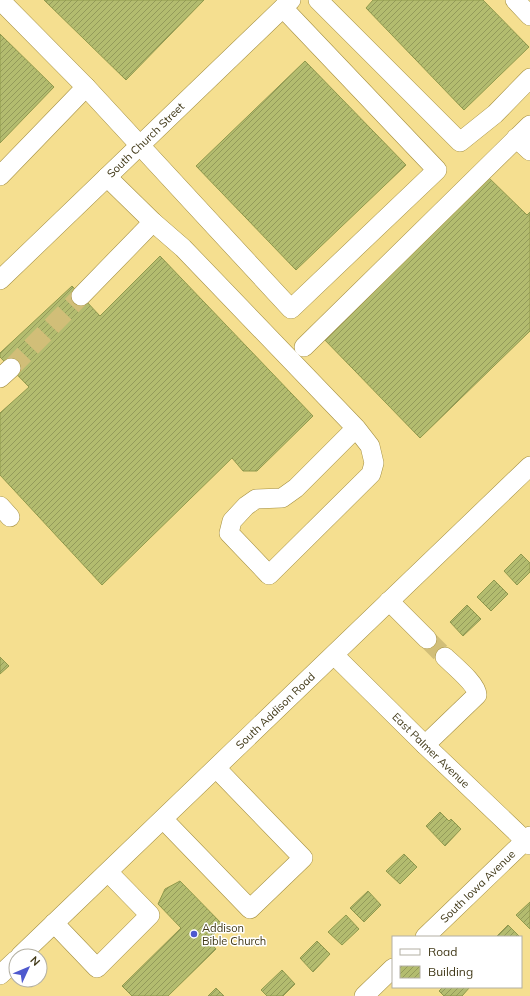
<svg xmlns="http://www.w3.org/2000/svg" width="530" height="996" viewBox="0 0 530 996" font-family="Mulish,sans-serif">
  <defs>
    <pattern id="building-hatch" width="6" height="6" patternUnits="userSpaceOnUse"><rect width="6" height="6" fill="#b3bc6f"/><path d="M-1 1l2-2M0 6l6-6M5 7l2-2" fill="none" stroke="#939a5a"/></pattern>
  </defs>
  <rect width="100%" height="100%" fill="#f5df90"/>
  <!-- building -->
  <g fill="url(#building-hatch)" stroke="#90994c">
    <path d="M44 0H204L126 80Z"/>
    <path d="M373 0H483L529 47 464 110 366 8Z"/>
    <path d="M0 34 54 87 0 143Z"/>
    <path d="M305 61 406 165 296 270 196 166Z"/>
    <path d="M486 175 527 215 530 212V331L420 438 321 336Z"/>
    <path d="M160 256 313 416 257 471H243L232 458 102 585 0 475V413L29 387 0 357V353L72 286 100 316Z"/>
    <path d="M521 554 530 563V572L517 585 504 571Z"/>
    <path d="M494 580 508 594 491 611 477 597Z"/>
    <path d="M467 605 481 619 463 636 450 622Z"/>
    <path d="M0 657 9 666 0 674Z"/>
    <path d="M440 812 449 821 451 819 461 829 445 846 426 826Z"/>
    <path d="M404 854 417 867 400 884 386 871Z"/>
    <path d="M180 881 223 925 208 940 216 949 168 996H132L122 986 181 928 158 904 165 889Z"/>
    <path d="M368 891 381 905 364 922 350 908Z"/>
    <path d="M530 902V929L516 915Z"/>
    <path d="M346 915 359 929 342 945 328 932Z"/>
    <path d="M508 925 520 937H496Z"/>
    <path d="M317 941 330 954 313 972 300 958Z"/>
    <path d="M282 970 295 984 283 996H267L261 990Z"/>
    <path d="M443 987H470L462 996H444L439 991Z"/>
    <path d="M216 988 224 996H208Z"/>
  </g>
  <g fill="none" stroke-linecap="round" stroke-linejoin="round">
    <!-- minor-tunnel -->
    <g stroke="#d1be78" stroke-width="19" stroke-dasharray="19 10" stroke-linecap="butt">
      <path d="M11 368 81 296"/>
      <path d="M427 639 445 657"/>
    </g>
    <!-- minor casing -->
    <g stroke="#a48f41" stroke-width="20">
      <g id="minor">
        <path d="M0 0 86 87 291 309 437 170 283 8"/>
        <path d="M318 0 460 142 495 114 530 78"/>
        <path d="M515 0 530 16"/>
        <path d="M516 138 530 151"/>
        <path d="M0 176 86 87"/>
        <path d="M107 177 153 222 183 248 356 428 370 446 374 463 371 474 269 575 229 533 232 521 246 506 256 499 282 498 296 488 356 428"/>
        <path id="s1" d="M0 280 291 0"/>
        <path d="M81 296 153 222"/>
        <path d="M304 347 530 125"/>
        <path d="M0 378 11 368"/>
        <path d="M0 506 10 517"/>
        <path d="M389 601 427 639"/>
        <path id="s2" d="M334 655 425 745 530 845"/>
        <path d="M425 745 477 695C477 684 453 665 445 657"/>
        <path d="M163 819 250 909 303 858 216 768"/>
        <path d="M54 923 97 968 150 915 108 872"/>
        <path id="s3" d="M425 937 530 836"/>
        <path id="s4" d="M20 956 530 466"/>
        <path d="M0 975 16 960"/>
        <path d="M364 996 393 968"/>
      </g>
    </g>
    <!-- minor -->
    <use href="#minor" stroke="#fff" stroke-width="19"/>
  </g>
  <!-- markers -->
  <circle fill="#4e59ce" stroke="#fff" stroke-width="1.5" cx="194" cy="934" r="4"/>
  <g text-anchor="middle" stroke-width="3" stroke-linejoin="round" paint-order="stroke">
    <!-- street labels -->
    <g font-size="11" fill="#413918" stroke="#fff">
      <text dy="4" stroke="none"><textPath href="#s1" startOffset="202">South Church Street</textPath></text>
      <text dy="4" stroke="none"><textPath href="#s4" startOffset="354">South Addison Road</textPath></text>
      <text dy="4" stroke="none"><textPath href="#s2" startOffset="136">East Palmer Avenue</textPath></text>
      <text dy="4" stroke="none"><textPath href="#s3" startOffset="73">South Iowa Avenue</textPath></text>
    </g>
    <!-- poi labels -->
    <g font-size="11" fill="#413918" stroke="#fff" text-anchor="start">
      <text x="202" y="932">Addison<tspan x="202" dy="13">Bible Church</tspan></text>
    </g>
  </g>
  <!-- legend -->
  <rect x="392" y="936" width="130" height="52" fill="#ffffff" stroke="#b3b0a3"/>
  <rect x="400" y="949" width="20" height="6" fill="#ffffff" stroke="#b3b0a3"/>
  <text x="428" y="956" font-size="12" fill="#413918">Road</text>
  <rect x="400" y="966" width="20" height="12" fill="url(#building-hatch)" stroke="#b3b0a3"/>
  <text x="428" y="976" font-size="12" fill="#413918">Building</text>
  <!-- north arrow -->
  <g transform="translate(28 968) rotate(46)"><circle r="19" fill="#ffffff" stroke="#b3b0a3"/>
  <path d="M0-3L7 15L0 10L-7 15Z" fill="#4e59ce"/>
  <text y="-6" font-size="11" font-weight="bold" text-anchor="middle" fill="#413918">N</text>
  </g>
</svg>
